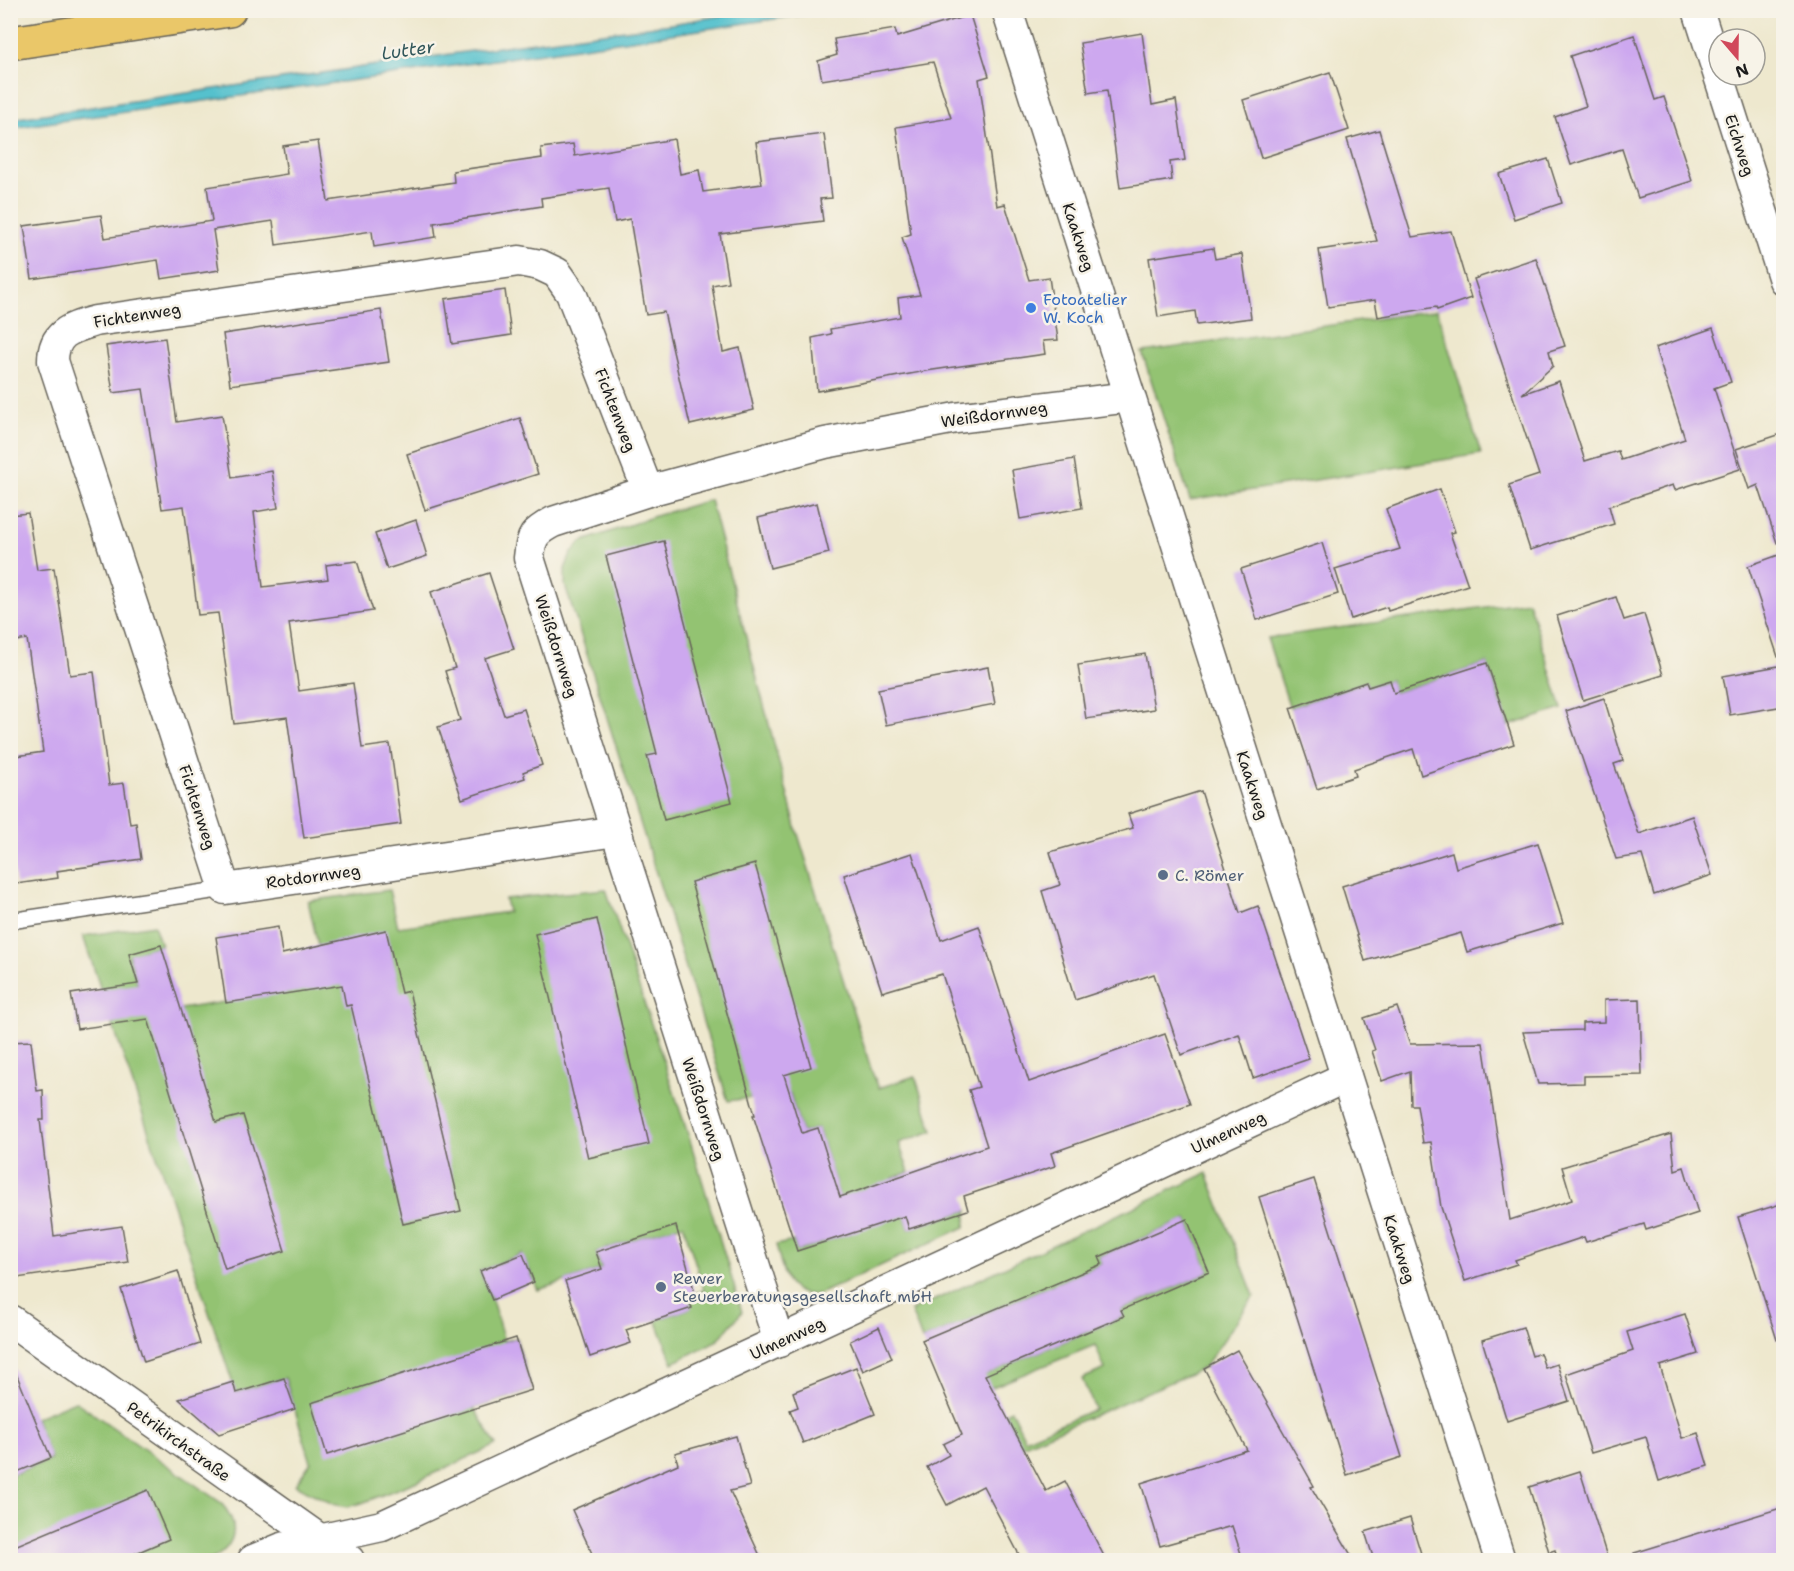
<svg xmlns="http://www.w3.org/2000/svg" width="1794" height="1571" viewBox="0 0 1794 1571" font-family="'Shantell Sans',sans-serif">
  <rect width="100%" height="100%" fill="#f7f3e8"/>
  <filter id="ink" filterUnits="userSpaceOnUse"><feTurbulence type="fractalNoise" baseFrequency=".0167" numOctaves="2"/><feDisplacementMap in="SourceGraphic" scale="12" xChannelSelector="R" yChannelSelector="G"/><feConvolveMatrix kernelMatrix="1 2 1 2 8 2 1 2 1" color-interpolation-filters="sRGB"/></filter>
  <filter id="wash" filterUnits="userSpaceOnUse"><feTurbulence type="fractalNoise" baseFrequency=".008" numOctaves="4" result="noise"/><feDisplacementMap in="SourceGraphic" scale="24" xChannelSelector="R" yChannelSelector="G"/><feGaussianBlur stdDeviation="1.35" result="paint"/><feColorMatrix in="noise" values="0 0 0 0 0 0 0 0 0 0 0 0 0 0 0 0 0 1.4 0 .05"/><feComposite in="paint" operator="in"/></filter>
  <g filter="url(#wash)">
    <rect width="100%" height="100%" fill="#eee8ce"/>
    <!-- green -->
    <g fill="#93c372" stroke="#587047" stroke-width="1.5">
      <path d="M1437 310 1481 454 1190 500 1142 352Z"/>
      <path d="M710 500 797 831 872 1072 879 1088 915 1076 933 1131 899 1143 909 1172 893 1178 909 1229 968 1210 965 1227 819 1294C784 1298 784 1272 776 1245L794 1241 797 1251 851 1233 818 1128 802 1133 790 1093 728 1101 565 585V569L571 554 581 542 658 515Z"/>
      <path d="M1528 601 1562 709 1508 726 1487 663 1394 693 1390 680 1368 687 1366 682 1290 708 1267 638Z"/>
      <path d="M606 889 689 1137 742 1312 718 1340 673 1363 656 1320 691 1308 688 1296 704 1290 683 1224 596 1252 602 1269 538 1290 522 1254 480 1271 492 1300 504 1341 516 1338 532 1390 474 1408 496 1445 415 1482 362 1503 347 1507 333 1504 295 1485 311 1462 285 1378 236 1393 83 936 154 925 161 945 129 955 148 1018 180 1009 327 986 308 901 389 890 398 927 508 912 505 899Z"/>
      <path d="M1207 1173 1254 1296 1204 1368 1022 1446 1005 1413 1011 1410 1025 1439 1095 1409 1082 1379 1105 1369 1095 1345 990 1388 984 1375 1123 1317 1121 1310 1209 1272 1187 1219 1099 1257 1102 1264 922 1340 911 1311Z"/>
      <path d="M75 1401 220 1502C241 1524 237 1545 211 1560H11V1475L51 1459 35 1418Z"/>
    </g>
    <!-- water -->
    <path fill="#54c1cd" stroke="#386e74" stroke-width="1.5" d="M756 10 829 11 371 78 11 128V119L512 45 671 24Z"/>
    <g id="blocks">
      <!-- building -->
      <g fill="#cda8ef">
        <path d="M970 15 989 76 979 79 997 206 1005 204 1029 280 1049 277 1058 340 1043 341 1045 354 926 371 817 391 812 338 831 334 830 329 900 317 898 298 920 295 902 237 911 234 896 127 951 118 933 62 822 80 818 61 837 55 834 39 895 29 897 37Z"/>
        <path d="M1142 33 1152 105 1176 100 1185 160 1170 162 1172 180 1120 188 1107 90 1088 93 1080 43Z"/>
        <path d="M1634 35 1655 100 1664 97 1692 181 1638 198 1622 149 1571 165 1555 117 1586 106 1570 56Z"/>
        <path d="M1330 72 1349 130 1261 158 1243 100Z"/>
        <path d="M1379 130 1412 237 1451 231 1471 298 1437 310 1436 307 1378 317 1375 300 1328 307 1319 250 1377 241 1347 139Z"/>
        <path d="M824 134 832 198 820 199 823 221 720 234 728 282 712 285 723 352 740 348 754 410 690 425 664 312 646 315 630 219 615 222 609 188 541 198 542 206 434 223 436 237 374 247 372 231 276 245 273 221 213 230 219 270 161 279 158 260 32 279 24 226 101 215 105 238 212 221 207 187 287 174 283 146 318 141 328 201 454 182 453 171 542 158 541 148 573 144 575 156 674 139 680 174 699 170 703 192 762 184 756 142Z"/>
        <path d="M1548 159 1562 203 1514 219 1499 174Z"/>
        <path d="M1213 248 1215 259 1242 254 1251 318 1197 325 1195 311 1158 317 1149 258Z"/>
        <path d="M1536 258 1565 346 1549 351 1553 366 1522 394 1559 381 1585 461 1618 451 1621 460 1685 439 1655 348 1713 328 1731 382 1714 388 1740 469 1675 490 1673 485 1609 506 1614 524 1530 550 1509 485 1539 475 1474 279Z"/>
        <path d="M505 290 511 335 452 344 445 299Z"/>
        <path d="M381 310 389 362 230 385 223 334Z"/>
        <path d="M165 338 177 422 222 415 232 478 272 471 278 508 254 512 263 587 328 579 326 565 357 561 373 611 289 623 299 691 353 683 362 748 390 744 401 824 304 838 287 717 234 724 218 613 198 615 184 506 162 509 143 389 113 393 106 346Z"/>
        <path d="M520 418 538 474 425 510 407 454Z"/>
        <path d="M1784 433V542L1777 543 1758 485 1749 489 1736 449Z"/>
        <path d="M1074 459 1082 508 1020 519 1012 470Z"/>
        <path d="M1440 489 1455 532 1450 533 1468 585 1388 611 1387 607 1351 619 1335 569 1400 549 1386 509Z"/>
        <path d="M817 503 829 553 770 568 758 518Z"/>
        <path d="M28 513 37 570 54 568 70 675 94 672 109 785 124 783 130 824 136 823 141 859 57 871 58 878 16 884 10 842V757L43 752 27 639 10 642V515Z"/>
        <path d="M416 520 427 556 387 569 375 534Z"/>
        <path d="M664 541 732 802 664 820 647 756 657 754 606 556Z"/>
        <path d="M1322 543 1338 594 1257 620 1241 569Z"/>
        <path d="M1784 553V656L1778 657 1748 566Z"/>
        <path d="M489 573 514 649 485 658 504 715 524 709 542 765 523 772 525 778 462 799 438 727 460 720 445 671 455 668 431 592Z"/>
        <path d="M1616 597 1624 620 1644 614 1663 675 1583 700 1557 616Z"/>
        <path d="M1145 654 1154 709 1086 719 1078 665Z"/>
        <path d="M1487 663 1514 744 1421 775 1413 749 1354 769 1356 776 1317 789 1290 708 1366 682 1368 687 1390 680 1394 693Z"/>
        <path d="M1784 665V706L1730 715 1723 676Z"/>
        <path d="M988 667 995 704 886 725 878 689Z"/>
        <path d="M1604 698 1623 761 1614 764 1639 834 1692 816 1712 875 1654 895 1642 855 1616 859 1566 711Z"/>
        <path d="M1201 791 1240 913 1258 906 1309 1059 1253 1078 1239 1034 1181 1055 1154 974 1075 1000 1042 891 1060 885 1050 852 1133 828 1128 814Z"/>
        <path d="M1538 843 1563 923 1467 952 1461 933 1365 961 1342 886 1452 852 1456 868Z"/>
        <path d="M912 853 941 940 979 926 1029 1082 1165 1034 1190 1104 1051 1153 1055 1166 964 1196 968 1210 909 1229 905 1216 797 1251 753 1115H755L691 882 755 864 811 1067 784 1075 802 1133 818 1128 840 1197 987 1146 969 1090 979 1087 942 974 882 992 844 875Z"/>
        <path d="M597 919 649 1144 588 1158 535 934Z"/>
        <path d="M278 927 282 954 386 930 401 993 409 991 461 1211 403 1224 351 1005 346 1006 342 985 226 1003 216 937Z"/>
        <path d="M161 945 216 1122 243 1115 285 1251 225 1269 148 1019 77 1029 71 994 138 984 129 954Z"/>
        <path d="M1640 999 1642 1075 1584 1076V1083L1538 1084 1523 1032 1582 1030V1023L1604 1022V1000Z"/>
        <path d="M1397 1007 1410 1044 1483 1043 1510 1220 1572 1200 1562 1167 1671 1134 1675 1170 1684 1167 1698 1213 1646 1230 1644 1224 1586 1242 1584 1237 1515 1260 1517 1264 1465 1281 1441 1207 1431 1142 1423 1143 1417 1105H1411L1410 1071 1382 1081 1372 1051 1375 1050 1364 1018Z"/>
        <path d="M31 1041 37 1091 43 1090 44 1120H40L54 1236 122 1226 128 1262 10 1279V1042Z"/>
        <path d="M1314 1179 1402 1457 1347 1475 1259 1197Z"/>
        <path d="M1784 1203V1339L1777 1340 1738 1217Z"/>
        <path d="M1187 1219 1209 1272 1121 1310 1124 1316 985 1375 1046 1491 1065 1481 1106 1560H1022L983 1486 947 1505 927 1467 949 1455 943 1444 962 1435 922 1340 1102 1264 1099 1257Z"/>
        <path d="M676 1226 695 1293 688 1296 692 1308 626 1330 631 1343 590 1357 565 1281 602 1269 596 1252Z"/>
        <path d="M523 1254 534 1282 492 1300 480 1271Z"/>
        <path d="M178 1271 200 1344 144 1362 121 1289Z"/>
        <path d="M1685 1314 1698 1354 1660 1366 1682 1438 1698 1433 1708 1466 1659 1481 1646 1437 1591 1453 1566 1374 1633 1351 1627 1332Z"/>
        <path d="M879 1327 892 1358 863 1371 850 1341Z"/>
        <path d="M1523 1327 1532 1356 1540 1353 1545 1368 1557 1364 1569 1401 1507 1421 1482 1340Z"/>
        <path d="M516 1338 532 1390 327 1455 311 1403Z"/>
        <path d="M1237 1350 1314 1486 1311 1487 1354 1560H1243L1232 1526 1160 1546 1141 1483 1247 1450 1204 1368Z"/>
        <path d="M11 1361 51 1458 10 1475V1362Z"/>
        <path d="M856 1367 875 1414 803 1443 790 1410 798 1407 793 1392Z"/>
        <path d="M284 1378 295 1409 219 1434 179 1399 233 1382 236 1393Z"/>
        <path d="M736 1436 750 1486 730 1491 762 1560H595L572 1510 678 1464 675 1453Z"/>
        <path d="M1580 1471 1608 1560H1558L1555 1550 1549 1552 1529 1487Z"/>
        <path d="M148 1490 169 1539 120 1560H10V1548Z"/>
        <path d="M1784 1507V1560H1635L1634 1553Z"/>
        <path d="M1410 1518 1423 1560H1374L1365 1532Z"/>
      </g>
    </g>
  </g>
  <g filter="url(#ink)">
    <use href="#blocks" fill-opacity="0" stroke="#66635a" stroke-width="1.5"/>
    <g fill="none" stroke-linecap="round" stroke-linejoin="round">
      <!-- service casing -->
      <g stroke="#66635a" stroke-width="18">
        <path id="service" d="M10 921 225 889"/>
      </g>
      <!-- minor casing -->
      <g stroke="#66635a" stroke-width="33">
        <g id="minor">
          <path d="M1007 10 1500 1560"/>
          <path d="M1698 10 1784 280"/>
          <path d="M616 831 225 889 53 361C53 332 72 328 95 321L519 261 540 265 557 273 571 293 648 491"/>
          <path d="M10 1320 349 1560"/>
          <path d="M779 1342 529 558C531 536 534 532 553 522L648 491 825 443 956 418 1130 397"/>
          <path d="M253 1560 282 1548 382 1526 1346 1077"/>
        </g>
      </g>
      <!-- primary casing -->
      <g stroke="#66635a" stroke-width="36">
        <path id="primary" d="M10 43 229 10"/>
      </g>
      <!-- service -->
      <use href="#service" stroke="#fff" stroke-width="15"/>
      <!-- minor -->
      <use href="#minor" stroke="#fff" stroke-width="30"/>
      <!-- primary -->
      <use href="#primary" stroke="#eac769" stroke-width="33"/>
    </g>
  </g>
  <!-- markers -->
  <circle fill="#3f7fe0" stroke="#f7f3e8" stroke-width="2" cx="1031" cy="308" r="6"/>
  <g fill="#5c6f8a" stroke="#f7f3e8" stroke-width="2">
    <circle cx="1163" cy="875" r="6"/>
    <circle cx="661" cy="1287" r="6"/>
  </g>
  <g text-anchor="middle" stroke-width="5" stroke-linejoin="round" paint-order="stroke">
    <!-- street labels -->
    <g font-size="16" fill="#1c1c1c" stroke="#f7f3e8">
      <text transform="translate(1740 145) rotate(72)" y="6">Eichweg</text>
      <text transform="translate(1079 237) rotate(72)" y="6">Kaakweg</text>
      <text transform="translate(137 315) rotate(-9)" y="6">Fichtenweg</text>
      <text transform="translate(616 410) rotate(69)" y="6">Fichtenweg</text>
      <text transform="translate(994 414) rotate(-8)" y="6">Weißdornweg</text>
      <text transform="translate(557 646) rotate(72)" y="6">Weißdornweg</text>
      <text transform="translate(1253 785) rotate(72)" y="6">Kaakweg</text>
      <text transform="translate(198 807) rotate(72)" y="6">Fichtenweg</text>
      <text transform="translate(313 876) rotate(-8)" y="6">Rotdornweg</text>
      <text transform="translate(704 1109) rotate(72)" y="6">Weißdornweg</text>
      <text transform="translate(1228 1132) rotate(-25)" y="6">Ulmenweg</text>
      <text transform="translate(1400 1249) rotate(72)" y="6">Kaakweg</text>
      <text transform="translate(787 1338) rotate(-25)" y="6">Ulmenweg</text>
      <text transform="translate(179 1441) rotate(36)" y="6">Petrikirchstraße</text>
    </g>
    <!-- shop labels -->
    <g font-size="16" fill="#366cbe" stroke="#f7f3e8" text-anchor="start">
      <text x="1043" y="305">Fotoatelier<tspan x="1043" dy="18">W. Koch</tspan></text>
    </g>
    <!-- service labels -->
    <g font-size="16" fill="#4e5e75" stroke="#f7f3e8" text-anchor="start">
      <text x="1175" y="881">C. Römer</text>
      <text x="673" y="1284">Rewer<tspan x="673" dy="18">Steuerberatungsgesellschaft mbH</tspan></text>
    </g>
    <!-- water labels -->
    <g font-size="18" font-style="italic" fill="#30565a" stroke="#f7f3e8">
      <text transform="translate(408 50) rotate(-8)" y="6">Lutter</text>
    </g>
  </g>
  <!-- margin -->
  <rect width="1794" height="1571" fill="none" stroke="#f7f3e8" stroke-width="36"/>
  <!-- north arrow -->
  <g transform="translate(1737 57) rotate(160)"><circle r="28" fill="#f7f3e8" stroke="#9f9d96" stroke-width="1.5"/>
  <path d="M0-4.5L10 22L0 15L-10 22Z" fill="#d1495b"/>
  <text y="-9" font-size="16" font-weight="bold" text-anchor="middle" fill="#1c1c1c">N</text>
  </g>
</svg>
